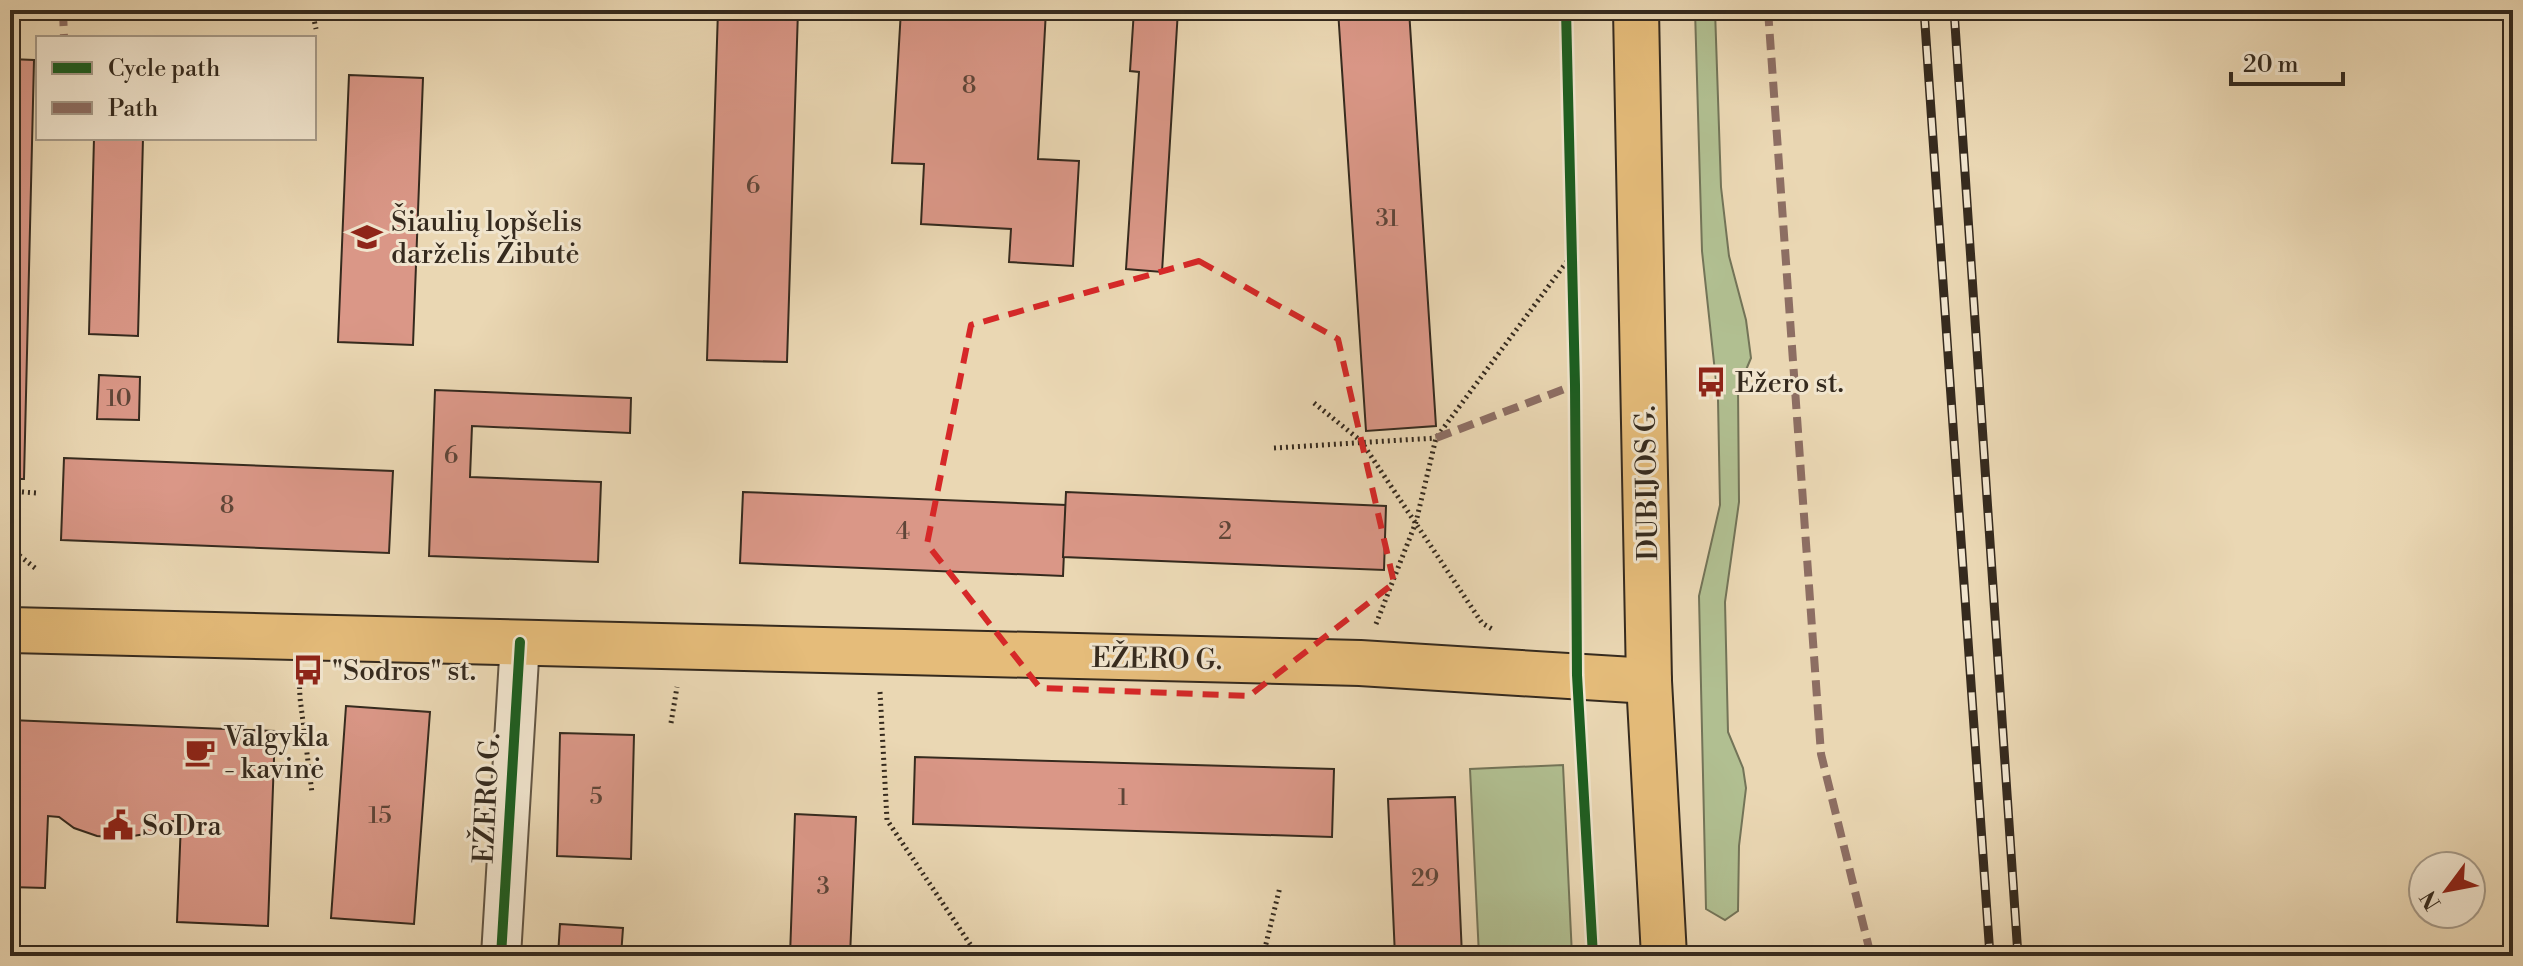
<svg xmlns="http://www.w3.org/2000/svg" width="2523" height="966" viewBox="0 0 2523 966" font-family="'Libre Bodoni',serif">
  <rect width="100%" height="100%" fill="#ead7b3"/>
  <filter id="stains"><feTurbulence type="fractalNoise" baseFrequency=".0025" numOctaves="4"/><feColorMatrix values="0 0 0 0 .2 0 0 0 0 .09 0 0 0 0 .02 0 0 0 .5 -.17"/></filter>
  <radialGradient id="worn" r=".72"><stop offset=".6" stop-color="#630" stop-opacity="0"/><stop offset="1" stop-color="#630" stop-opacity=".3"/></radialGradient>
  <!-- green -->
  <g fill="#b1bf91" stroke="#737458" stroke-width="2">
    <path d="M1695 10H1715L1721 187 1729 256 1746 320 1751 358 1738 389 1739 502 1725 602 1728 732 1743 768 1746 788 1739 846 1738 911 1725 920 1706 909 1699 596 1720 505 1718 400 1702 251Z"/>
    <path d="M1563 765 1572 956H1479L1470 769Z"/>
  </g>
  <!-- building -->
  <g fill="#da9787" stroke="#352a1e" stroke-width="2">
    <path d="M718 10H798L787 362 707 360Z"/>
    <path d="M901 10H1046L1038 159 1079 161 1073 266 1009 262 1011 229 921 224 924 164 892 163Z"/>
    <path d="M1134 10H1178L1162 272 1126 269 1139 72 1130 71Z"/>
    <path d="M1338 10H1409L1436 426 1366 431Z"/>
    <path d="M10 59 34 60 24 479H10Z"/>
    <path d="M349 75 423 78 413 345 338 342Z"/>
    <path d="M94 138H143L138 336 89 334Z"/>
    <path d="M99 375 140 377 139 420 97 419Z"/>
    <path d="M435 390 631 398 630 433 472 426 470 477 601 482 598 562 429 556Z"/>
    <path d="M64 458 393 471 389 553 61 540Z"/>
    <path d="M743 492 1066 505 1063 576 740 563Z"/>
    <path d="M1066 492 1386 506 1384 570 1063 557Z"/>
    <path d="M346 706 430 712 414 924 331 918Z"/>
    <path d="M10 720 275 731 268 926 177 922 181 822 172 821 152 833 120 838 97 836 74 828 59 817 48 816 45 888 10 887Z"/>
    <path d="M560 733 634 735 631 859 557 856Z"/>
    <path d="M915 757 1334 769 1332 837 913 824Z"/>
    <path d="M1455 797 1462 956H1395L1388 799Z"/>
    <path d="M795 814 856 817 850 956H790Z"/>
    <path d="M560 924 623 928 621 956H558Z"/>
  </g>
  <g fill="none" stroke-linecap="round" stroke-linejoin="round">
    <!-- minor casing -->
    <g stroke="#625543" stroke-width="42">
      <path id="minor" d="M501 956 520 642"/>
    </g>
    <!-- major casing -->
    <g stroke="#352a1e" stroke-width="48">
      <g id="major">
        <path d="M1636 10 1649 681 1664 956"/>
        <path d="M10 630 1360 663 1649 681"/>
      </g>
    </g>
    <!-- path -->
    <g stroke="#352a1e" stroke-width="5" stroke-dasharray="2 4" stroke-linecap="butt">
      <path d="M312 10 316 29"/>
      <path d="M1314 403 1361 441 1482 623 1492 629"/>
      <path d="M1274 448 1436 438"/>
      <path d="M10 491 36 493"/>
      <path d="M10 548 35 568"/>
      <path d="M1376 624 1416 522 1436 438 1571 256"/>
      <path d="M299 675 300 698 312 793"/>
      <path d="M880 692 887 820 978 956"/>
      <path d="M671 723 677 687"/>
      <path d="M10 934 18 956"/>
      <path d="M1263 956 1280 887"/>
    </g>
    <!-- minor -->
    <use href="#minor" stroke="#f1e5ce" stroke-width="38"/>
    <!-- major -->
    <use href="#major" stroke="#e5bc7a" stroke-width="44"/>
    <!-- rail casing -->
    <g stroke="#352a1e" stroke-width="9">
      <g id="rail">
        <path d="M1924 10 1990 956"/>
        <path d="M1954 10 2018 956"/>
      </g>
    </g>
    <!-- rail -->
    <use href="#rail" stroke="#f1e5ce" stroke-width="6" stroke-dasharray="18" stroke-linecap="butt"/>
    <!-- quiet -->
    <g stroke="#8d6e63" stroke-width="8" stroke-dasharray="16 8" stroke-linecap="butt">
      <path d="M63 10 64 38"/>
      <path d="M1768 10 1821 754 1871 956"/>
      <path d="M1436 438 1575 385"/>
    </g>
    <!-- cycleway casing -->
    <g stroke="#f1e5ce" stroke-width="15">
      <g id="cycleway">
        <path d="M1566 10 1575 385 1577 675 1593 956"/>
        <path d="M501 956 520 642"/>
      </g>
    </g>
    <!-- cycleway -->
    <use href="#cycleway" stroke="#1b5e20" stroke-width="10"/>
  </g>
  <!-- marked area -->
  <path fill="none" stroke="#d62828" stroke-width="6" stroke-dasharray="16 10" stroke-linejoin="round" d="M1199 261 1338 339 1394 583 1249 696 1040 688 927 544 971 325Z"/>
  <!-- icons -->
  <defs>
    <g id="school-bare" transform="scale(2.4)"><path d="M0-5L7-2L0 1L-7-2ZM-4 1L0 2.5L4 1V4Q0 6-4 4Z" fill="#8f2418" stroke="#f1e5ce" stroke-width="2.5" paint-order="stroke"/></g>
    <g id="bus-bare" transform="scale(2.4)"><path d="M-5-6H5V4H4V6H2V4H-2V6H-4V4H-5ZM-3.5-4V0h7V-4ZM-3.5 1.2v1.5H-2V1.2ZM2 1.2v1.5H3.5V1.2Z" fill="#8f2418" stroke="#f1e5ce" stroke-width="2.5" paint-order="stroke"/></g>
    <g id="cafe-bare" transform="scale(2.4)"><path d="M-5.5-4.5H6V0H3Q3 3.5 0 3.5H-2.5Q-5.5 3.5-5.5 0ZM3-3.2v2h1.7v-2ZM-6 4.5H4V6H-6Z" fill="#8f2418" stroke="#f1e5ce" stroke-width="2.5" paint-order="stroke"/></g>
    <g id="civic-bare" transform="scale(2.4)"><path d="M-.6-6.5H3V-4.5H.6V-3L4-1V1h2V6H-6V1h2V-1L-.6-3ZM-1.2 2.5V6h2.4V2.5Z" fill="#8f2418" stroke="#f1e5ce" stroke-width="2.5" paint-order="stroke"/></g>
  </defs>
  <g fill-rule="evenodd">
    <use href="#school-bare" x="367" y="237"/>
    <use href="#bus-bare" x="1711" y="382"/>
    <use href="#bus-bare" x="308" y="670"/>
    <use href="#cafe-bare" x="200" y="752"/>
    <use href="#civic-bare" x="118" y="825"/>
  </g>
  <g text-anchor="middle" stroke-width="6" stroke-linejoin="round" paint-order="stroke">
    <!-- number labels -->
    <g font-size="24" fill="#5e4538">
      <text x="969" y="93">8</text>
      <text x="753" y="193">6</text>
      <text x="1387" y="226">31</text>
      <text x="119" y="406">10</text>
      <text x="451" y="463">6</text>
      <text x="227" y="513">8</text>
      <text x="903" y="539">4</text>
      <text x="1225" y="539">2</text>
      <text x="596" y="804">5</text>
      <text x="1123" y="805">1</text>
      <text x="380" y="823">15</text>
      <text x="1425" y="886">29</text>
      <text x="823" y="894">3</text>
    </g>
    <!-- poi labels -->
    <g font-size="28" fill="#352a1e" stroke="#f1e5ce" text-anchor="start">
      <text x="391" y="231">Šiaulių lopšelis<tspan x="391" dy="32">darželis Žibutė</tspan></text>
      <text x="1735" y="392">Ežero st.</text>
      <text x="332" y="680">"Sodros" st.</text>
      <text x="224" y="746">Valgykla<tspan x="224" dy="32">- kavinė</tspan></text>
      <text x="142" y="835">SoDra</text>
    </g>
    <!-- street labels -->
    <g font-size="28" fill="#352a1e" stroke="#f1e5ce">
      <text transform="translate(1646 483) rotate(-91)" y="10">DUBIJOS G.</text>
      <text transform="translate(1157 658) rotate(1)" y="10">EŽERO G.</text>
      <text transform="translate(486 798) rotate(-87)" y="10">EŽERO G.</text>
    </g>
  </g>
  <!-- margin -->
  <rect width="2523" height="966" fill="none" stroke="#ead7b3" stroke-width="40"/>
  <rect x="12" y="12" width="2499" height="942" fill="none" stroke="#352a1e" stroke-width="4"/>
  <rect x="20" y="20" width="2483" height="926" fill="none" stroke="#352a1e" stroke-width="2"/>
  <!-- legend -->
  <rect x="36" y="36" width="280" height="104" fill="#f1e5ce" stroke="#a69a88" stroke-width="2"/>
  <rect x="52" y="62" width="40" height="12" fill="#1b5e20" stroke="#a69a88" stroke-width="2"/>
  <text x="108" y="76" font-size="24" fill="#352a1e">Cycle path</text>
  <rect x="52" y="102" width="40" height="12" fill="#8d6e63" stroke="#a69a88" stroke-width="2"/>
  <text x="108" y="116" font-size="24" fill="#352a1e">Path</text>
  <!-- north arrow -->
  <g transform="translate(2447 890) rotate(238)"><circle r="38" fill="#f1e5ce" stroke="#a69a88" stroke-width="2"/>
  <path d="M0-6L14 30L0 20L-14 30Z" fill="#8f2418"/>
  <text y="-12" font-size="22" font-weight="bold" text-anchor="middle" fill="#352a1e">N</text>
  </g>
  <!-- scale -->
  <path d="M2231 72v12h112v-12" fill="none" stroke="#352a1e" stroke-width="4"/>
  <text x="2243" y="72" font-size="24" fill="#352a1e" stroke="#f1e5ce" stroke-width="6" paint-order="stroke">20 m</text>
  <rect width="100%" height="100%" filter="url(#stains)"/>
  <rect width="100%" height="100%" fill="url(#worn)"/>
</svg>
